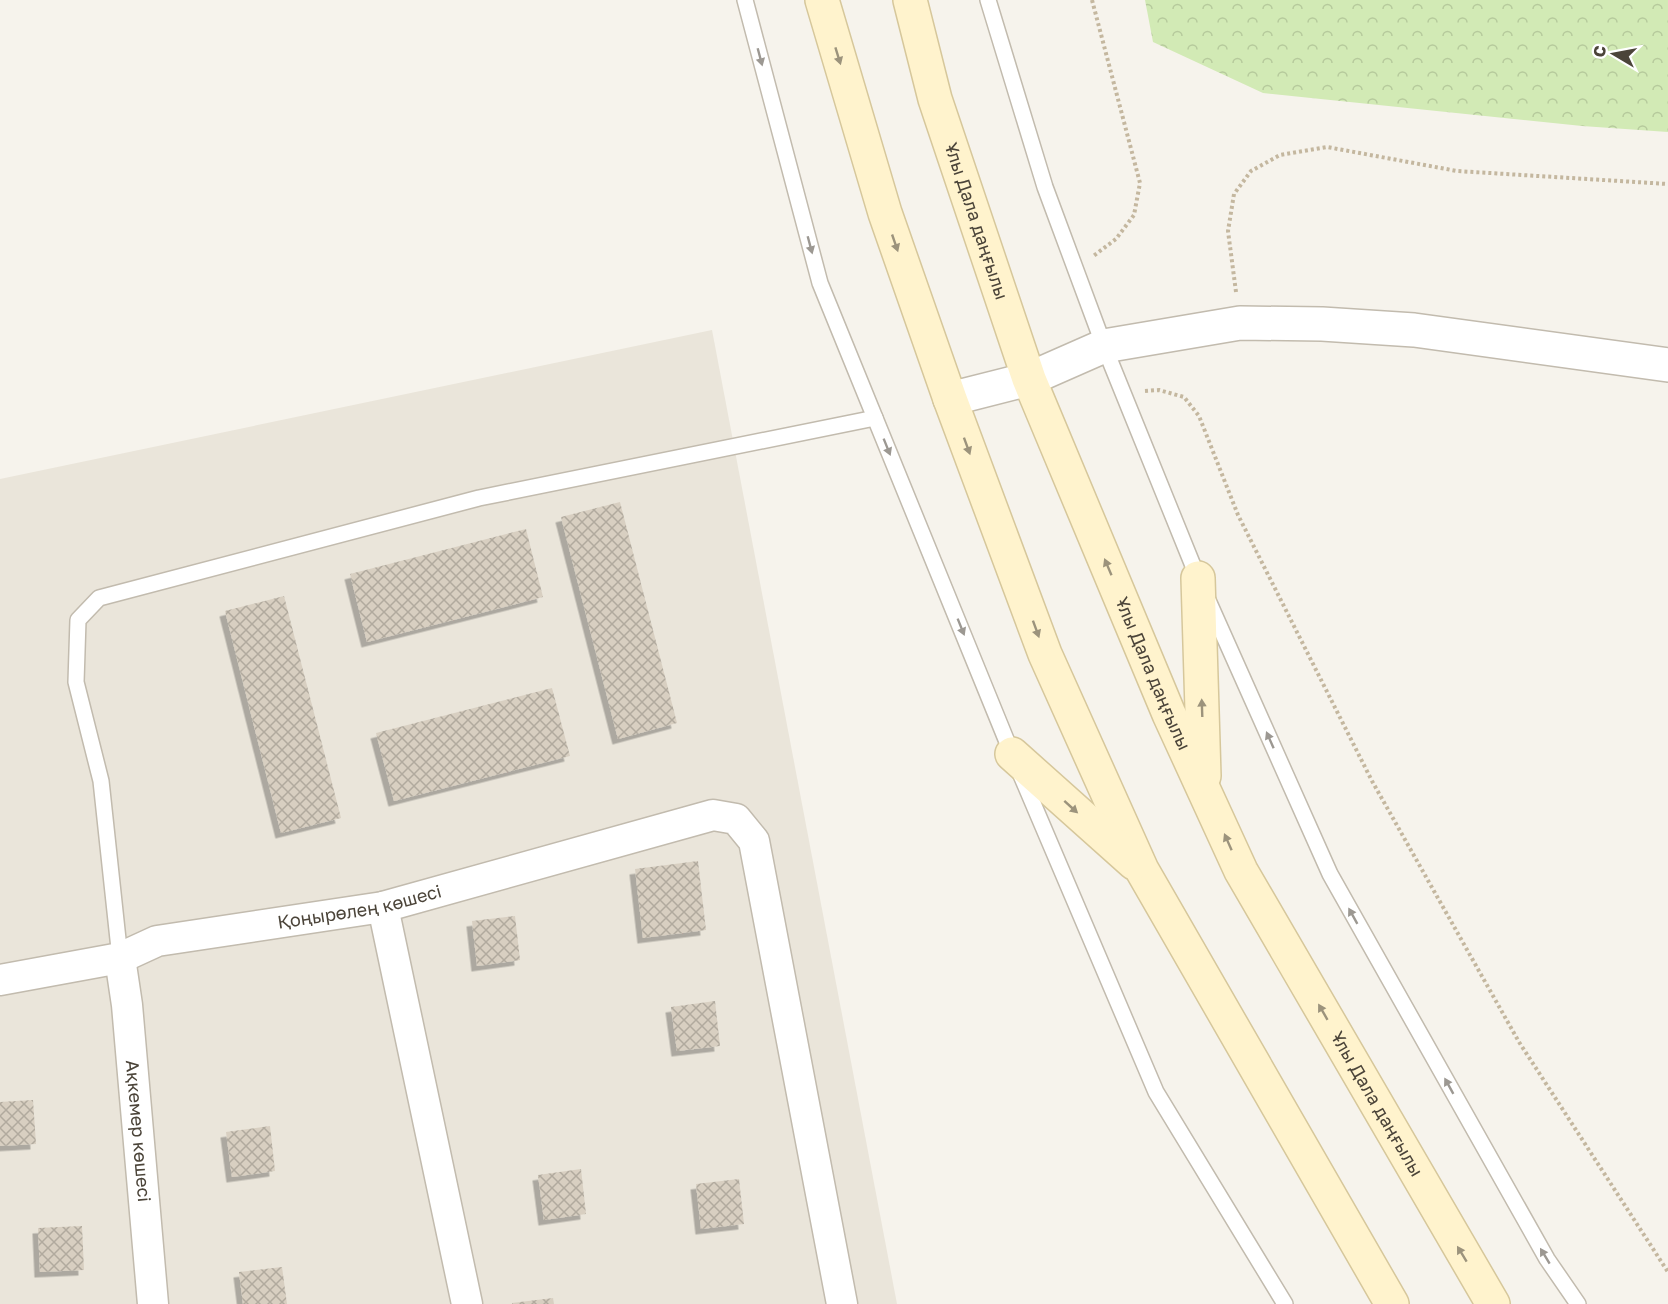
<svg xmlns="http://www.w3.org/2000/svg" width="1668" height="1304" viewBox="0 0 1668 1304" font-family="'Golos Text',sans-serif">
  <defs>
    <pattern id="forest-crowns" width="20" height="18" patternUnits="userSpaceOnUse" patternTransform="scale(1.5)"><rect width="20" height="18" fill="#d2eab5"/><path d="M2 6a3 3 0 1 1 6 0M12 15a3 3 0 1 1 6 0" fill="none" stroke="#b6ca9c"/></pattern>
    <pattern id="building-cross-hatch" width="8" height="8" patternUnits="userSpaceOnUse" patternTransform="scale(1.5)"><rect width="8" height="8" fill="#d8cfc1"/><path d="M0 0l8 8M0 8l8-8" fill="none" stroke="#b1aa9e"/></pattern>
    <filter id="shadow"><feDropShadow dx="-5.5" dy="5.5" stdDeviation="0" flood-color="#0004"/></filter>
  </defs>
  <rect width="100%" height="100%" fill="#f6f3ec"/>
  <!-- residential -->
  <path fill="#eae5da" d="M712 330 897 1304H0V479Z"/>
  <!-- forest -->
  <path fill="url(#forest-crowns)" d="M1145 0H1668V132L1582 126 1263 93 1153 42Z"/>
  <!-- building -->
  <g fill="url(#building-cross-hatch)" filter="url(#shadow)">
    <path d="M620 502 677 723 618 739 561 517Z"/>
    <path d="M526 529 543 597 367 642 350 574Z"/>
    <path d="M284 596 341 818 281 833 225 611Z"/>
    <path d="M552 688 570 756 394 801 376 733Z"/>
    <path d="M698 861 706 930 643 938 635 869Z"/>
    <path d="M515 916 520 960 477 966 472 921Z"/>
    <path d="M715 1001 720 1046 677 1051 671 1007Z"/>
    <path d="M33 1100 36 1144 0 1146V1102Z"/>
    <path d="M270 1126 275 1171 232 1177 226 1132Z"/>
    <path d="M581 1169 586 1214 544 1220 538 1175Z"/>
    <path d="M739 1179 744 1224 701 1229 696 1184Z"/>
    <path d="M82 1226 84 1270 40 1272 38 1228Z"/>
    <path d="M282 1267 287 1304H243L239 1272Z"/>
    <path d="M553 1298 554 1304H512V1303Z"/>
  </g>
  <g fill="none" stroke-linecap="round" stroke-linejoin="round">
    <!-- service casing -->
    <g stroke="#c2bbae" stroke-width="18">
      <g id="service">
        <path d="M745 0 820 283 1012 754 1156 1092 1285 1304"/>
        <path d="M988 0 1045 187 1104 346 1198 578 1330 874 1547 1259 1578 1304"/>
        <path d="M120 958 101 781 76 682 78 620 99 598 479 498 875 418"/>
      </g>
    </g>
    <!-- minor casing -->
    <g stroke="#c2bbae" stroke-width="33">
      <g id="minor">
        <path d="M383 907 467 1304"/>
        <path id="s1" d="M120 958 127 1005 153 1304"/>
        <path id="s2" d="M0 980 120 958 157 941 383 907 713 815 736 819 754 841 842 1304"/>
      </g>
    </g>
    <!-- tertiary casing -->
    <g stroke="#c2bbae" stroke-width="36">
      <path id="tertiary" d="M950 399 1029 379 1104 346 1240 323 1322 324 1414 330 1668 365"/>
    </g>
    <!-- secondary casing -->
    <g stroke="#d6c79b" stroke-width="36">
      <g id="secondary">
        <path d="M822 0 885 213 950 399 1045 654 1142 870 1392 1304"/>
        <path id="s3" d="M910 0 935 99 1029 379 1169 714 1241 871 1493 1304"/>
        <path d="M1198 578 1204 776"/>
        <path d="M1012 754 1134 863"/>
      </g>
    </g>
    <!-- path -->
    <g stroke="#c4b79f" stroke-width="4" stroke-dasharray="3 3" stroke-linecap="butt">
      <path d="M1092 0 1140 183 1134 215 1116 239 1092 257"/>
      <path d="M1236 292 1228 231 1234 194 1251 171 1280 155 1327 147 1457 171 1668 184"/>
      <path d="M1145 391 1159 390 1184 397 1199 416 1238 515 1372 781 1519 1042 1668 1272"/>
    </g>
    <!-- service -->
    <use href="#service" stroke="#fff" stroke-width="15"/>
    <!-- minor -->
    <use href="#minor" stroke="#fff" stroke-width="30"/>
    <!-- tertiary -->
    <use href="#tertiary" stroke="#fff" stroke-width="33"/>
    <!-- secondary -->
    <use href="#secondary" stroke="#fff3cd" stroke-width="33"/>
  </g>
  <!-- one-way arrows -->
  <defs><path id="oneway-solid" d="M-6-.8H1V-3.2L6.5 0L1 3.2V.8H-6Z" transform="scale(1.5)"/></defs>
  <g fill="#9c937c">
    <use href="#oneway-solid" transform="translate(838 56) rotate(73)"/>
    <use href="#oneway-solid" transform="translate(895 243) rotate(71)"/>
    <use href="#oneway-solid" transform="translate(967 446) rotate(70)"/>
    <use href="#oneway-solid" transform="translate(1108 567) rotate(-113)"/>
    <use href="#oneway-solid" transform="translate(1036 629) rotate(70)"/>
    <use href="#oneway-solid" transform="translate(1202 708) rotate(-92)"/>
    <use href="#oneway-solid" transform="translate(1071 807) rotate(42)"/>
    <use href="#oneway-solid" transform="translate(1228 842) rotate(-114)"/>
    <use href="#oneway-solid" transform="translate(1323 1012) rotate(-120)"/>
    <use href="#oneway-solid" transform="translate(1462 1254) rotate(-121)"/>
  </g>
  <g fill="#9c9892">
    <use href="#oneway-solid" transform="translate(760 57) rotate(75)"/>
    <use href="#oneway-solid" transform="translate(810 245) rotate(75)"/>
    <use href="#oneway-solid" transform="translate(887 447) rotate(68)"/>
    <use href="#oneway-solid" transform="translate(961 627) rotate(68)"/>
    <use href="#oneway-solid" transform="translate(1270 740) rotate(-114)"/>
    <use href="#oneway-solid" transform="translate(1353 916) rotate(-119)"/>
    <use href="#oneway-solid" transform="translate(1449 1086) rotate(-119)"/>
    <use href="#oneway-solid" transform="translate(1545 1256) rotate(-121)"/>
  </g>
  <g text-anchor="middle" stroke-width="4.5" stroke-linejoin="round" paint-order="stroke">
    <!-- street labels -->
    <g font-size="18" fill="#4b4439" stroke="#fff">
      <text dy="6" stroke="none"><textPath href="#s3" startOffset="231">Ұлы Дала даңғылы</textPath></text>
      <text dy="6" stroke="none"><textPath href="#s3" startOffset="717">Ұлы Дала даңғылы</textPath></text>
      <text dy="6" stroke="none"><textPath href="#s2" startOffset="368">Қоңырөлең көшесі</textPath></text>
      <text dy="6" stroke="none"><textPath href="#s3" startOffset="1203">Ұлы Дала даңғылы</textPath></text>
      <text dy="6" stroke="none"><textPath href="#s1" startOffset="174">Ақкемер көшесі</textPath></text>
    </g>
  </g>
  <!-- north arrow -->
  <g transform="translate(1614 54) rotate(280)" stroke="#ffffff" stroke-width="4.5" paint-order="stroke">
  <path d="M0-4.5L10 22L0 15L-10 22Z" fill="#4b4439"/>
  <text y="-9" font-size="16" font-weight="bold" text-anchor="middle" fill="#4b4439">С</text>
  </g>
</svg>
